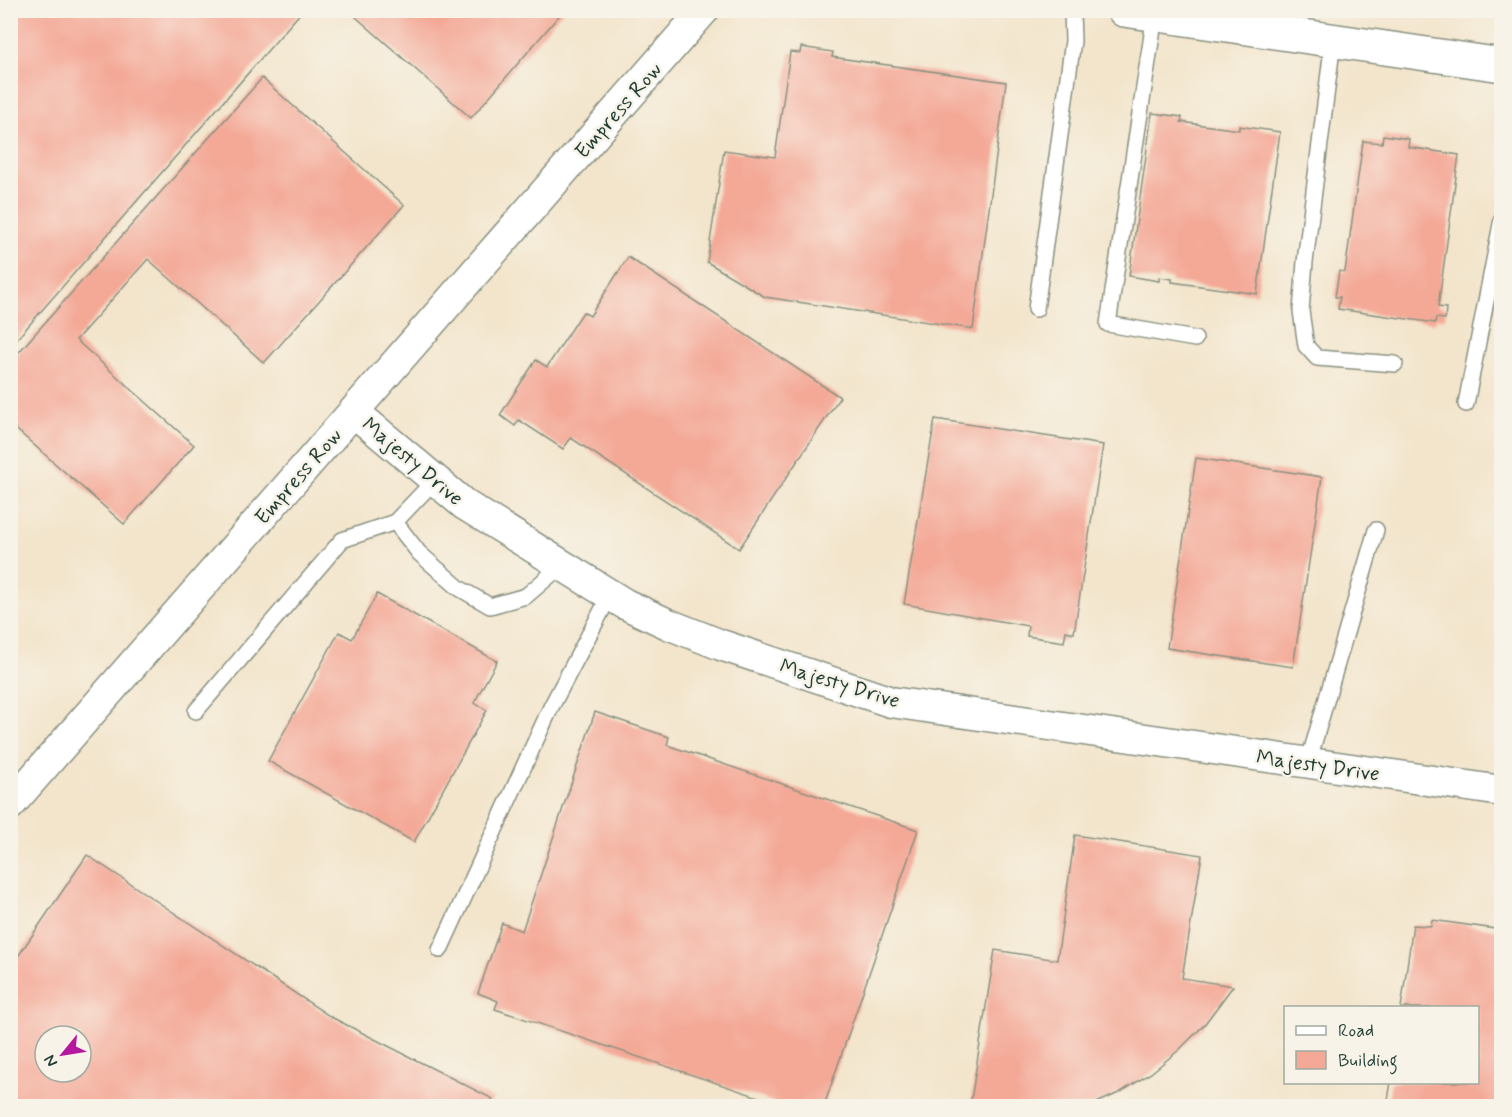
<svg xmlns="http://www.w3.org/2000/svg" width="1512" height="1117" viewBox="0 0 1512 1117" font-family="Mynerve,sans-serif">
  <rect width="100%" height="100%" fill="#f7f3e8"/>
  <filter id="ink" filterUnits="userSpaceOnUse"><feTurbulence type="fractalNoise" baseFrequency=".0167" numOctaves="2"/><feDisplacementMap in="SourceGraphic" scale="12" xChannelSelector="R" yChannelSelector="G"/><feConvolveMatrix kernelMatrix="1 2 1 2 8 2 1 2 1" color-interpolation-filters="sRGB"/></filter>
  <filter id="wash" filterUnits="userSpaceOnUse"><feTurbulence type="fractalNoise" baseFrequency=".008" numOctaves="4" result="noise"/><feDisplacementMap in="SourceGraphic" scale="24" xChannelSelector="R" yChannelSelector="G"/><feGaussianBlur stdDeviation="1.35" result="paint"/><feColorMatrix in="noise" values="0 0 0 0 0 0 0 0 0 0 0 0 0 0 0 0 0 1.4 0 .05"/><feComposite in="paint" operator="in"/></filter>
  <g filter="url(#wash)">
    <rect width="100%" height="100%" fill="#f3e5cc"/>
    <g id="blocks">
      <!-- building -->
      <g fill="#f4a997" fill-rule="evenodd">
        <path d="M14 10H303L10 347V15Z"/>
        <path d="M348 10H564L471 118Z"/>
        <path d="M801 47 833 52 832 57 1006 82 973 329 765 297 707 262 724 150 775 157 790 52 800 53Z"/>
        <path d="M262 78 404 205 264 363 148 259 76 340 194 445 124 524 10 424V362Z"/>
        <path d="M1152 113 1182 117 1181 122 1239 130V126L1280 132 1257 294 1172 282V279L1159 277V281L1129 276Z"/>
        <path d="M1383 135 1409 139 1408 147 1459 155 1438 307 1446 308 1445 319 1436 318 1435 323 1338 309 1340 297H1335L1339 271 1345 272 1363 141 1382 143Z"/>
        <path d="M628 257 840 397 739 549 571 438 563 449 519 420 515 426 500 415 536 360 547 367 583 312 590 316Z"/>
        <path d="M935 419 1103 445 1074 633 1066 631 1064 642 1027 636 1028 626 904 604Z"/>
        <path d="M1196 458 1322 477 1293 667 1167 648Z"/>
        <path d="M377 594 497 661 474 703 487 710 414 842 268 761 339 632 352 639Z"/>
        <path d="M595 712 669 737 667 745 918 830 824 1106H785L495 1009 498 1001 478 993 502 923 522 931Z"/>
        <path d="M1075 835 1202 855 1182 978 1233 986 1204 1025 1179 1050 1151 1073 1121 1092 1090 1106H970L995 950 1057 960Z"/>
        <path d="M87 855 331 1017 493 1099 489 1106H10V968ZM45 1036H81V1072H45Z"/>
        <path d="M1432 920 1502 930V1106H1387L1391 1082H1478V1008H1401L1413 925 1431 926Z"/>
      </g>
    </g>
  </g>
  <g filter="url(#ink)">
    <use href="#blocks" fill-opacity="0" stroke="#899180" stroke-width="1.5"/>
    <g fill="none" stroke-linecap="round" stroke-linejoin="round">
      <!-- lane casing -->
      <g stroke="#899180" stroke-width="18">
        <g id="lane">
          <path d="M1155 15 1108 324 1195 339"/>
          <path d="M1333 41 1305 262 1301 311 1306 346 1317 358 1395 364"/>
          <path d="M1036 309 1073 41 1072 10"/>
          <path d="M1466 404 1502 219"/>
          <path d="M395 522 419 553 459 588 490 606 526 596 562 565"/>
          <path d="M196 711 342 540 395 522 435 480"/>
          <path d="M1308 763 1376 530"/>
          <path d="M440 950 551 707 610 595"/>
        </g>
      </g>
      <!-- street casing -->
      <g stroke="#899180" stroke-width="33">
        <g id="street">
          <path d="M354 412 465 505 625 604 668 624 721 645 891 702 1502 791"/>
          <path d="M10 805 704 10"/>
        </g>
      </g>
      <!-- secondary casing -->
      <g stroke="#899180" stroke-width="36">
        <path id="secondary" d="M1124 10 1502 65"/>
      </g>
      <!-- lane -->
      <use href="#lane" stroke="#fff" stroke-width="15"/>
      <!-- street -->
      <use href="#street" stroke="#fff" stroke-width="30"/>
      <!-- secondary -->
      <use href="#secondary" stroke="#fff" stroke-width="33"/>
    </g>
  </g>
  <g text-anchor="middle" stroke-width="5" stroke-linejoin="round" paint-order="stroke">
    <!-- street labels -->
    <g font-size="21" fill="#1f3d34" stroke="#f7f3e8">
      <text transform="translate(618 110) rotate(-49)" y="7">Empress Row</text>
      <text transform="translate(413 461) rotate(40)" y="7">Majesty Drive</text>
      <text transform="translate(298 476) rotate(-49)" y="7">Empress Row</text>
      <text transform="translate(840 683) rotate(17)" y="7">Majesty Drive</text>
      <text transform="translate(1318 765) rotate(8)" y="7">Majesty Drive</text>
    </g>
  </g>
  <!-- margin -->
  <rect width="1512" height="1117" fill="none" stroke="#f7f3e8" stroke-width="36"/>
  <!-- legend -->
  <rect x="1284" y="1006" width="195" height="78" fill="#f7f3e8" stroke="#a1aaa0" stroke-width="1.5"/>
  <rect x="1296" y="1026" width="30" height="9" fill="#ffffff" stroke="#a1aaa0" stroke-width="1.5"/>
  <text x="1338" y="1036" font-size="18" fill="#1f3d34">Road</text>
  <rect x="1296" y="1051" width="30" height="18" fill="#f4a997" stroke="#a1aaa0" stroke-width="1.5"/>
  <text x="1338" y="1066" font-size="18" fill="#1f3d34">Building</text>
  <!-- north arrow -->
  <g transform="translate(63 1054) rotate(240)"><circle r="28" fill="#f7f3e8" stroke="#a1aaa0" stroke-width="1.5"/>
  <path d="M0-4.5L10 22L0 15L-10 22Z" fill="#b5179e"/>
  <text y="-9" font-size="16" font-weight="bold" text-anchor="middle" fill="#1f3d34">N</text>
  </g>
</svg>
